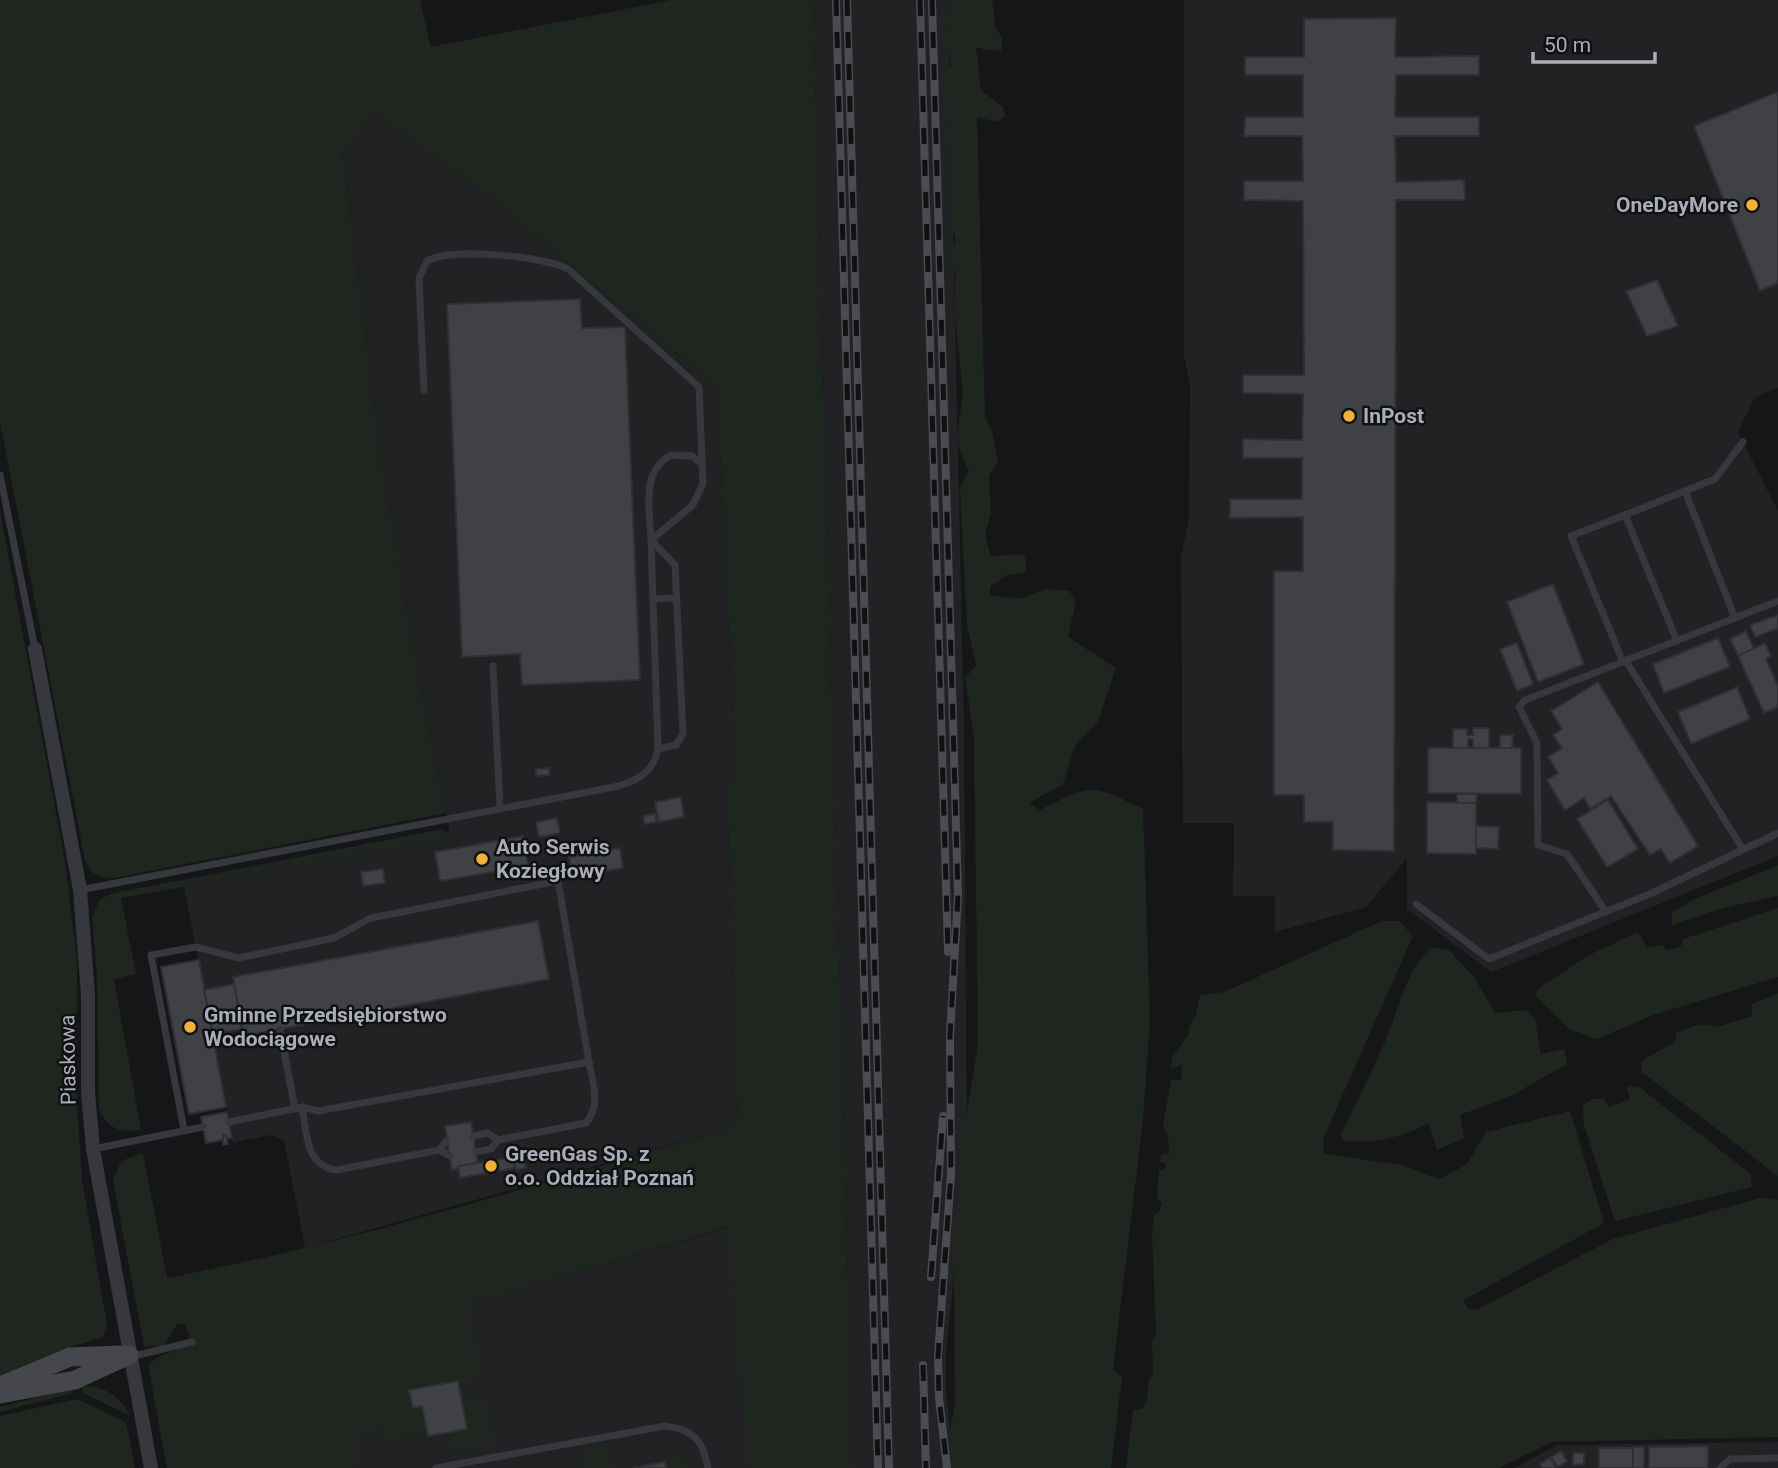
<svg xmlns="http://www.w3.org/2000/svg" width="1778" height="1468" viewBox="0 0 1778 1468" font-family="Roboto,sans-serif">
  <rect width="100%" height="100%" fill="#161618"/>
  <!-- built -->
  <g fill="#222225">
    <path d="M813 0H948L964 728 967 1141 946 1355V1392L955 1468H853Z"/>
    <path d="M1184 0H1778V388L1755 397 1738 432 1778 511V856L1491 972 1407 909V858L1366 907 1275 932V896H1233L1234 823H1183L1181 556 1189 519 1190 386 1184 355Z"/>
    <path d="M378 113 486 194 717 387 736 779 727 787 737 1126 305 1248 284 1140 270 1135 233 1143 184 886 451 838 413 646 382 462 343 151Z"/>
    <path d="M744 1223 762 1468H197L240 1373Z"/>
    <path d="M1778 1442V1468H1515L1557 1445Z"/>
  </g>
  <!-- green -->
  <g fill="#1e261f">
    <path d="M0 0H420L431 47 671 0H813L853 1468H749L728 1227 466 1306 481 1380 459 1384 458 1381 410 1390 413 1408 422 1406 427 1433 386 1441 383 1429 355 1434 360 1464 349 1468H167L148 1365 158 1357 186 1346C191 1337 190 1332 184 1324L178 1323 163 1346H144L113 1181 121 1161 143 1153 167 1278C360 1241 548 1181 737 1126L727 787 736 778 717 387 486 194 377 114 343 152 382 462 413 646 446 813 114 878C99 879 91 874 85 860L0 422Z"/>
    <path d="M947 0H992L995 25 1002 38 1001 51 976 48 981 90 1003 107 1005 116 998 122 977 117 985 416 992 431 998 461 989 476 991 512 985 534 991 557 1014 554 1025 556 1026 573 1007 575 990 587V595L1021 599 1045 589 1069 591 1076 600 1068 637 1116 668 1098 721 1075 746 1063 784 1029 803 1040 810C1093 783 1091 784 1143 809L1150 1020 1143 1120 1113 1369 1122 1377 1111 1468H954L949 1435 955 1406 954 1275 963 1136 978 1044 974 738 965 678 976 665 967 625 960 488 969 470C946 433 966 418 962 381 958 344 952 309 956 272L948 265 956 239 951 225C950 176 952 124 944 76L951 66 946 36 950 30 940 22 949 8Z"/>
    <path d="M0 511 66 867 77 961V1103L82 1180 107 1325 103 1336 97 1339 65 1349 0 1377Z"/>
    <path d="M443 829 444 832 449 831 451 838 121 898 136 974 114 979 141 1130C121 1133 107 1129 99 1109L97 977 92 917 100 899 114 893Z"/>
    <path d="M1778 865V896L1723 908 1672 925V912L1697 898Z"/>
    <path d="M1778 908V977L1653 1015 1597 1039 1571 1030 1535 996 1538 989 1587 956 1638 932 1647 947 1662 945 1667 950 1681 946 1683 939Z"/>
    <path d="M1382 921H1399L1413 936 1323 1139 1324 1154 1401 1165 1439 1179 1467 1164 1486 1132 1570 1111 1604 1223 1464 1300 1467 1308 1476 1310 1613 1239 1760 1198 1778 1200V1437L1552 1442 1499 1468H1126L1133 1410 1142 1409 1147 1400 1148 1383 1153 1373 1152 1342 1156 1333 1152 1231 1154 1214 1160 1211 1162 1203 1157 1197 1159 1170 1166 1168V1164L1160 1162 1161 1155 1169 1154 1168 1135 1163 1125 1171 1080H1181L1182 1064 1171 1070 1172 1057 1190 1032 1187 1030 1196 1015 1200 995 1224 992Z"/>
    <path d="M1432 947 1449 950 1474 977 1495 1013 1526 1010 1535 1018 1541 1054 1564 1049 1567 1064 1511 1096 1460 1115 1464 1138 1437 1150 1429 1123C1404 1137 1373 1144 1344 1141L1341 1135C1356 1103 1373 1070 1387 1037 1399 1007 1407 968 1432 947Z"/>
    <path d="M1778 993V1176L1642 1072 1641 1061 1675 1042 1676 1033C1689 1028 1703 1020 1717 1027L1752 1016V1004Z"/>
    <path d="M1626 1086 1639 1087 1751 1174 1752 1187 1615 1221 1584 1125 1583 1105 1592 1099H1604L1609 1107 1630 1099Z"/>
    <path d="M81 1386C103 1386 121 1395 130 1416L83 1393Z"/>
    <path d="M72 1388 73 1393 0 1412V1407Z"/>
    <path d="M482 1394 493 1445 454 1452 450 1432 467 1428 461 1398Z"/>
    <path d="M77 1399 126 1422 135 1468H0V1416Z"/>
    <path d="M600 1446 610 1454 613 1468H583L582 1452Z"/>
    <path d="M671 1454H677L688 1468H666L665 1462Z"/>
  </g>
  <!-- building -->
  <g fill="#404145" stroke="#303034" stroke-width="2">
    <path d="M1396 18 1395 57 1479 56V75H1396L1395 117H1479V136H1395L1396 182 1464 180 1465 200H1396L1394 851 1333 850V822H1304V795H1274V571H1303V517L1230 518V499H1302V458H1243V439L1302 440 1303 394 1243 393V375H1304L1303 201 1244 200V181H1303L1302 136H1244L1245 117H1303V75H1245V57H1304V19Z"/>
    <path d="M1778 92V283L1760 291 1694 126Z"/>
    <path d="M1657 280 1678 326 1647 336 1626 291Z"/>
    <path d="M580 299 582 328 625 327 640 680 522 685 520 654 462 657 447 304Z"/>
    <path d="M1553 584 1584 664 1538 682 1507 602Z"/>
    <path d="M1778 615V628L1755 637 1750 625Z"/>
    <path d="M1746 631 1754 649 1738 656 1730 639Z"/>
    <path d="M1718 638 1730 667 1664 693 1653 664Z"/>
    <path d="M1517 643 1533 684 1517 691 1500 649Z"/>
    <path d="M1765 643 1771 656 1766 659 1778 686V707L1764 713 1738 656Z"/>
    <path d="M1598 682 1698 846 1670 863 1661 849 1650 855 1611 796 1590 809 1584 798 1565 810 1547 780 1558 773 1548 757 1562 748 1553 735 1562 729 1551 711Z"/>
    <path d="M1737 687 1750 719 1691 744 1678 712Z"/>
    <path d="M1473 728H1489V748H1473V739H1468V748H1453V729H1467V735H1473Z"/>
    <path d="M1500 735H1513L1512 748H1500Z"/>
    <path d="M1428 748H1521V794L1428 793Z"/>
    <path d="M549 768V775L536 776V769Z"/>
    <path d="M1457 794H1477L1476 803H1457Z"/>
    <path d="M681 797 684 817 659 822 655 802Z"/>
    <path d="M1608 800 1638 849 1607 867 1577 819Z"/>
    <path d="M1427 802 1476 803V854L1427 853Z"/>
    <path d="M655 814 657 822 645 824 643 816Z"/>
    <path d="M557 818 560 833 539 837 536 822Z"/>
    <path d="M1476 826 1499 827 1498 849 1476 848Z"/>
    <path d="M523 836 528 866 440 881 435 852Z"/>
    <path d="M620 848 623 868 573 877 569 857Z"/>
    <path d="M383 869 385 883 363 886 361 872Z"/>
    <path d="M538 921 549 979 243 1036 233 977Z"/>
    <path d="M199 960 226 1107 189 1114 161 967Z"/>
    <path d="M234 984 242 1029 213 1035 204 990Z"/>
    <path d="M227 1112 232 1138 206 1143 201 1117Z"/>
    <path d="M471 1122 478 1165 452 1170 445 1126Z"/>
    <path d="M223 1135H226L228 1144 223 1145Z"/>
    <path d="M512 1157 515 1168 498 1171 496 1160Z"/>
    <path d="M524 1157 526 1168 516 1170 514 1158Z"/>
    <path d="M496 1160 498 1171 460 1178 458 1166Z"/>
    <path d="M458 1381 467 1429 428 1436 422 1406 413 1408 409 1390Z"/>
    <path d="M1708 1446V1468H1649V1447Z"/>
    <rect x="1633" y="1447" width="11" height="21"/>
    <rect x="1599" y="1448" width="34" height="20"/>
    <path d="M1561 1451 1567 1461 1558 1467 1551 1457Z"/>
    <path d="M1573 1453H1584V1464L1573 1465Z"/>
    <path d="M1550 1458 1556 1468H1542L1540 1464Z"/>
    <path d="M665 1462 666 1468H633Z"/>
  </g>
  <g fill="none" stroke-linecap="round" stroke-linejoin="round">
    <!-- lane -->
    <g stroke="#37383d" stroke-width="7">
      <path d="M0 475 35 649"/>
      <path d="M653 599 677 598"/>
      <path d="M1735 618 1685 491 1715 479 1743 442"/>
      <path d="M1677 641 1625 515 1685 491"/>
      <path d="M1626 661 1742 848"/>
      <path d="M1623 662 1571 536 1625 515"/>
      <path d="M493 666 500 807"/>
      <path d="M658 749 676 745 683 734 675 565 651 540C650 510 640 472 671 455L692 456 702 464"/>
      <path d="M80 890 619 786C640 779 653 772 658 749L651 540 693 505 703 483 699 387 568 269C543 256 451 247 427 261L419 278 424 390"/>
      <path d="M1416 904 1489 959 1652 893 1778 833"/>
      <path d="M1606 912 1567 854 1538 845 1537 743 1519 707 1525 700 1778 601"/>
      <path d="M280 1029 295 1109"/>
      <path d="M302 1107C307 1134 305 1166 337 1170L439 1150 450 1156"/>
      <path d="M184 1130 151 955 196 947 239 958 334 938 371 918 558 881 589 1062 318 1111 302 1107 229 1122"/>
      <path d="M473 1136 488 1133 498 1140"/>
      <path d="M93 1149 203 1127"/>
      <path d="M439 1150 447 1140"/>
      <path d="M476 1152 491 1149 498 1140 586 1123C601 1105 593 1084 589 1062"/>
      <path d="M130 1357 192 1342"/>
      <path d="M436 1468 665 1426C693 1429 703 1440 708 1468"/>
      <path d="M1720 1468 1730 1459 1778 1458"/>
    </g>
    <!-- street -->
    <path stroke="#37383d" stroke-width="14" d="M35 649 80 890 88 995V1092L93 1149 151 1468"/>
    <!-- secondary -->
    <g stroke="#45474d" stroke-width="19">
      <path d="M3 1385 70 1357 121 1355"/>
      <path d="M0 1394 75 1380 129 1355"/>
    </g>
    <!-- rail casing -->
    <g stroke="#4a4c52" stroke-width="8">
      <g id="rail">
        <path d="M836 0 878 1468"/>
        <path d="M847 0 889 1468"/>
        <path d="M920 0 948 952"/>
        <path d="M932 0 958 895 950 1036 951 1174 938 1356 939 1397 947 1468"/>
        <path d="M931 1277 943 1116"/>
        <path d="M923 1365 926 1468"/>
      </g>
    </g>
    <!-- rail -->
    <use href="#rail" stroke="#111113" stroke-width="5" stroke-dasharray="16" stroke-linecap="butt"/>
  </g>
  <!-- markers -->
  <g fill="#f2b134" stroke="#111113" stroke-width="2.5">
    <circle cx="1752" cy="205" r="7"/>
    <circle cx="1349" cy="416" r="7"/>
    <circle cx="482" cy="859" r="7"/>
    <circle cx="190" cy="1027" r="7"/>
    <circle cx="491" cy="1166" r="7"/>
  </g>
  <g text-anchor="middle" stroke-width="5" stroke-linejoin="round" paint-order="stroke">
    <!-- poi labels -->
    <g font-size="21" font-weight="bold" fill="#a8adb8" stroke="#111113" text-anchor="start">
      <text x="1738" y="212" text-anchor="end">OneDayMore</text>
      <text x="1363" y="423">InPost</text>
      <text x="496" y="854">Auto Serwis<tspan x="496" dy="24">Koziegłowy</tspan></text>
      <text x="204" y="1022">Gminne Przedsiębiorstwo<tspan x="204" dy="24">Wodociągowe</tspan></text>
      <text x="505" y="1161">GreenGas Sp. z<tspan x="505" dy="24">o.o. Oddział Poznań</tspan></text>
    </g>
    <!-- street labels -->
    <g font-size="21" fill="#a8adb8" stroke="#111113">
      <text transform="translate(68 1060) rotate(-91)" y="7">Piaskowa</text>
    </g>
  </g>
  <!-- scale -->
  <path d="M1533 52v10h122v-10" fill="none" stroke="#a8adb8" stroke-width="3.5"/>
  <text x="1544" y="52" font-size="21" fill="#a8adb8" stroke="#111113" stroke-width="5" paint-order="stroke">50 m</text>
</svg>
